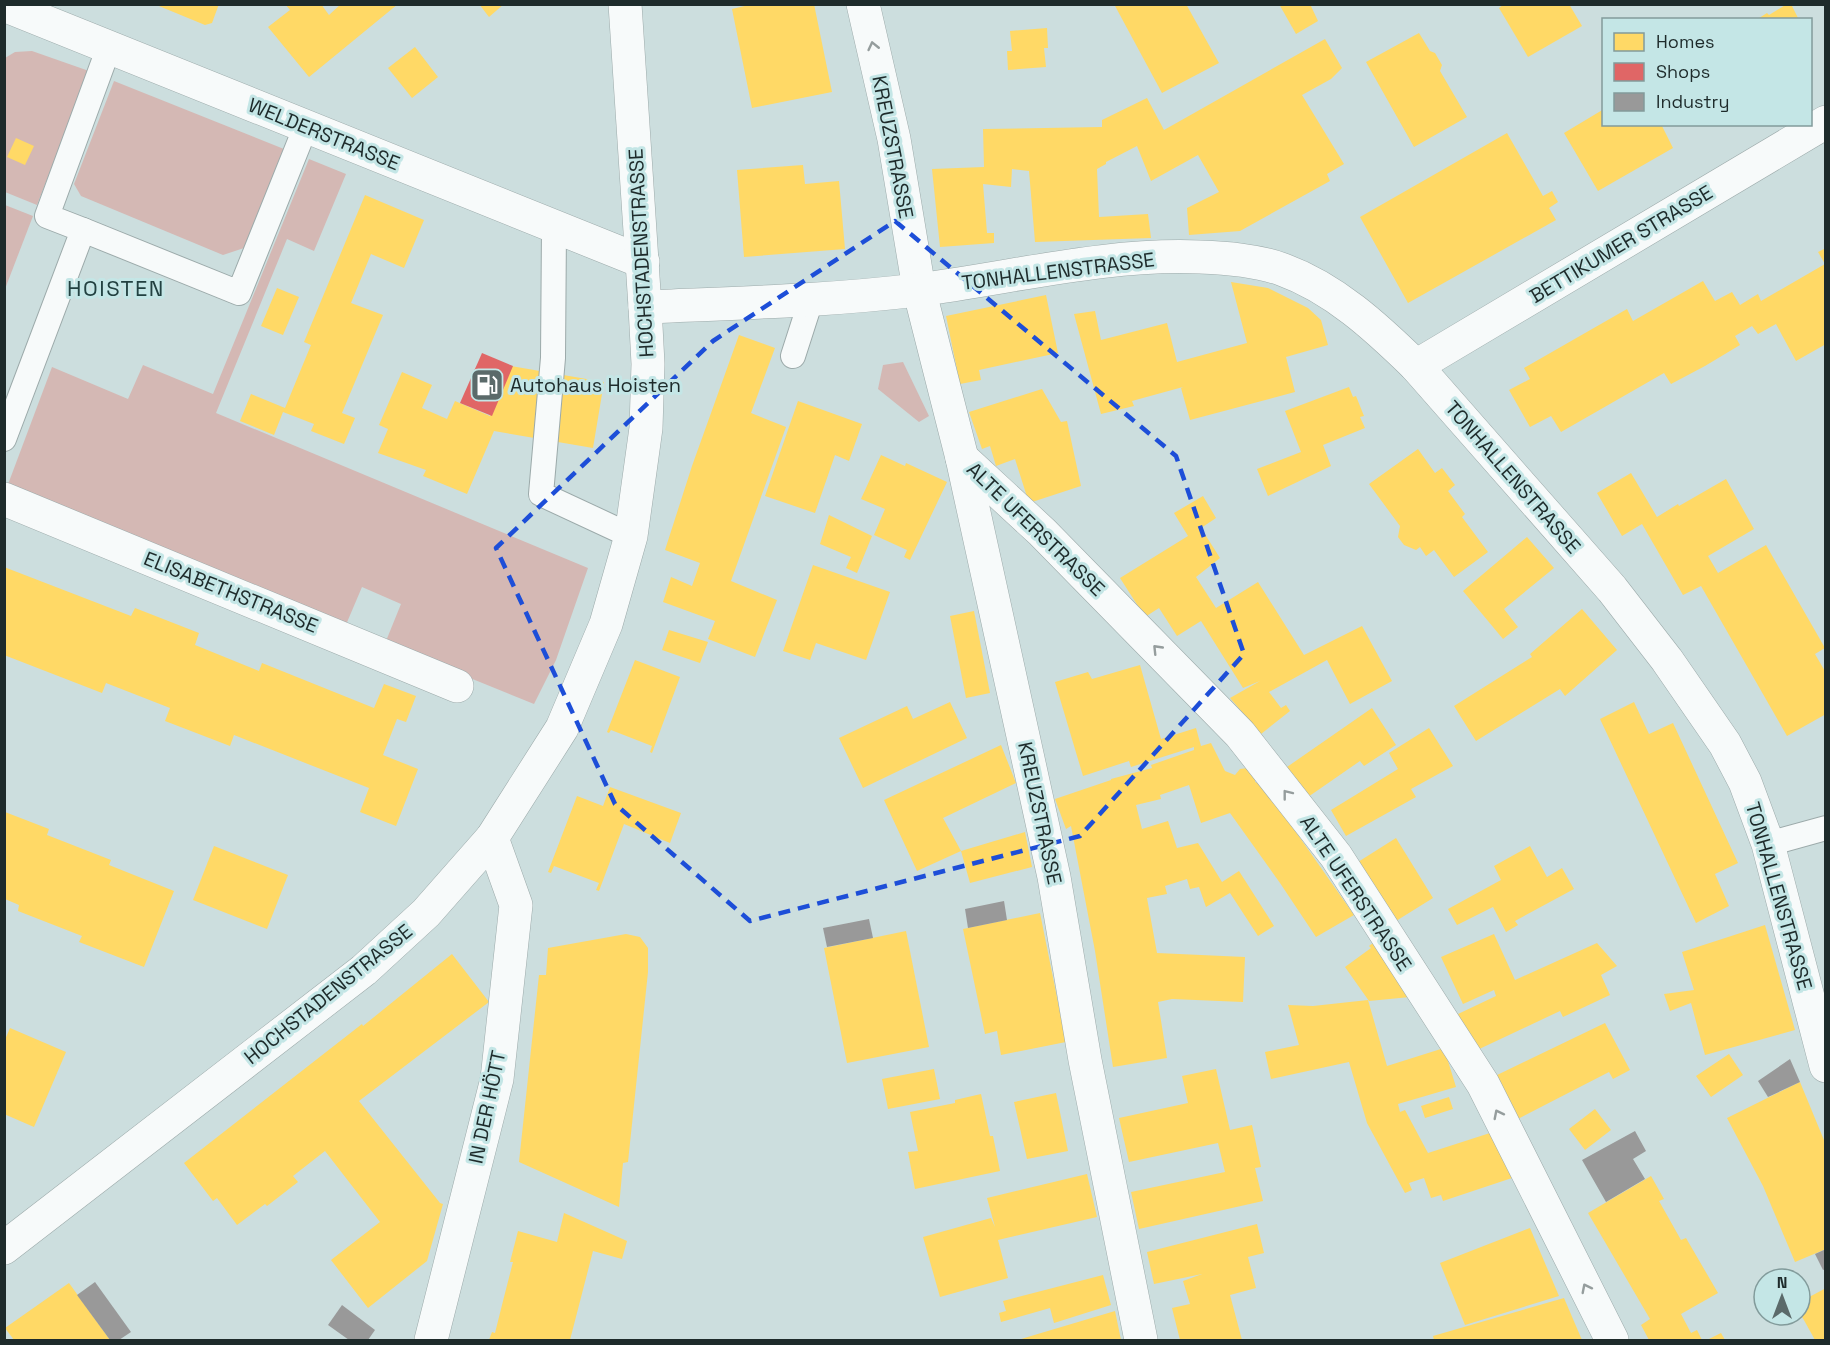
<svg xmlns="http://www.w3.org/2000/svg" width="1830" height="1345" viewBox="0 0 1830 1345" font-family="'Space Grotesk',sans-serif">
  <rect width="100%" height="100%" fill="#ccdede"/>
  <!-- green -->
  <g fill="#d4b8b4">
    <path d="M32 51 89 71 37 205 5 192V58L15 52Z"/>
    <path d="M114 81 284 149 244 248 223 255 81 196 74 184Z"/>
    <path d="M309 159 346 174 314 251 287 239 216 413 588 568 556 660 534 704 470 678 386 641 401 604 362 587 345 627 7 487 52 367 128 399 143 365 213 394Z"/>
    <path d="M5 205 33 216 5 289Z"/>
    <path d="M903 362 929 416 919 422 878 389 883 365Z"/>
  </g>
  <!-- homes -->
  <g fill="#ffd966">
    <path d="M154 4H219L212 23 205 25Z"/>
    <path d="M285 4H321L329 15 341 4H398L309 77 268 27 290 10Z"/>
    <path d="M479 4H504L489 17Z"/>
    <path d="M753 4H814L832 92 752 108 732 9Z"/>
    <path d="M1114 4H1186L1219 63 1162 93Z"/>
    <path d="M1279 4H1310L1318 21 1296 34Z"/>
    <path d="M1504 4H1569L1582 26 1528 57 1499 8Z"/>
    <path d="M1787 4H1791L1799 20H1756L1767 13 1769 15Z"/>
    <path d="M1047 28 1048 48H1044L1046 67 1008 70 1007 51H1012L1010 31Z"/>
    <path d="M1419 33 1430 51 1435 53 1442 65 1440 71 1467 117 1414 147 1366 62Z"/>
    <path d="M1325 39 1342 68 1331 79 1302 95 1344 164 1327 174 1330 181 1240 231 1189 235 1187 208 1219 192 1198 155 1151 181 1137 146 1106 162V164L1097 169 1099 217 1148 214 1151 238 1035 242 1029 171 1012 169 1011 187 983 184 987 233H994V243L940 247 932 169 984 167 983 129 1102 127V120L1147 98 1164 130Z"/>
    <path d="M415 47 438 77 412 98 388 68Z"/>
    <path d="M1604 109V124H1661L1673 148 1598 191 1564 133Z"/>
    <path d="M1507 133 1543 196 1552 191 1558 202 1549 208 1556 220 1408 303 1360 217Z"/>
    <path d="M16 138 34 146 25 165 7 157Z"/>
    <path d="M803 165 805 184 839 181 845 249 744 257 737 170Z"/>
    <path d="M365 195 424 220 404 268 371 254 351 303 383 315 342 413 355 418 344 444 311 431 314 424 283 412 274 435 240 421 251 394 285 408 311 345 304 342Z"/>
    <path d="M1826 248V344L1796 361 1776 324 1758 334 1752 326 1735 336 1740 345 1705 366 1671 384 1664 373 1561 432 1551 416 1530 427 1509 390 1530 379 1524 368 1627 309 1633 321 1703 281 1715 301 1732 292 1740 305 1758 294 1761 301 1825 264 1818 252Z"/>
    <path d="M1231 282 1268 288 1308 308 1321 320 1328 345 1286 357 1295 392 1190 420 1181 388 1183 387 1132 401 1134 406 1101 414 1074 314 1095 311 1101 340 1167 323 1177 362 1247 343Z"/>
    <path d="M277 288 299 297 283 335 261 326Z"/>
    <path d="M1046 295 1058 353 979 370 981 380 960 384 946 316Z"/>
    <path d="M739 335 775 348 751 413 786 427 731 581 777 600 755 657 708 639 715 621 663 602 671 577 692 586 700 563 665 550 692 466Z"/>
    <path d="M499 364 604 382 593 448 494 431 467 494 423 476 426 470 378 453 388 429 379 425 402 372 432 385 422 408 447 419 455 401 490 416Z"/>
    <path d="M1349 387 1353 397 1356 396 1364 416 1360 417 1365 428 1323 445 1331 466 1268 496 1257 469 1301 452 1285 411Z"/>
    <path d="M1042 389 1061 422 1067 421 1081 486 1029 503 1015 459 996 466 990 446 982 449 969 412Z"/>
    <path d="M798 401 862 424 849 461 835 455 815 513 765 496Z"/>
    <path d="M1418 449 1435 473 1442 468 1455 485 1448 491 1465 514 1462 517 1488 552 1454 577 1434 550 1426 556 1420 547 1416 550 1404 545 1398 537 1400 526 1369 484Z"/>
    <path d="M881 455 905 466 906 463 947 482 910 560 904 557 907 550 874 535 885 509 861 499Z"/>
    <path d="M1631 473 1657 517 1678 504 1679 506 1726 479 1754 529 1708 556 1718 573 1766 545 1825 648 1815 654 1826 673V714L1787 736 1701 586 1683 595 1642 524 1622 536 1597 493Z"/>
    <path d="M1203 496 1216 518 1201 528 1220 558 1196 577 1216 608 1258 582 1304 655 1362 626 1392 681 1350 704 1327 660 1269 692 1281 708 1286 705 1290 711 1261 734 1230 698 1260 681 1243 688 1201 621 1177 636 1159 608 1145 617 1120 578 1188 536 1174 513Z"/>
    <path d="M829 515 872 536 857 573 846 568 851 557 820 544Z"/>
    <path d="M1527 537 1554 568 1504 609 1518 627 1503 639 1463 591Z"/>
    <path d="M813 565 890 592 866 660 816 643 810 660 783 651Z"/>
    <path d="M4 567 131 616 135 608 199 633 195 645 259 671 262 663 374 708 384 684 416 696 406 722 397 719 383 755 418 769 396 826 360 812 369 788 234 735 230 746 165 721 170 708 106 683 102 693 4 655Z"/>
    <path d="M1582 609 1617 650 1565 696 1560 689 1476 741 1454 706 1532 657 1530 654Z"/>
    <path d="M974 611 990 693 966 698 950 616Z"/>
    <path d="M669 630 708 642 700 663 662 650Z"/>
    <path d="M635 660 680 677 652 753 650 752 652 746 611 730 609 733 607 732Z"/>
    <path d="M1140 665 1161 739 1196 728 1201 746 1211 743 1225 771 1235 775 1240 769 1248 768 1255 777V782L1263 785 1354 915 1316 937 1280 883 1230 813 1201 823 1189 785 1160 795 1161 799 1136 805 1142 829 1168 821 1177 848 1198 843 1222 882 1239 871 1274 926 1258 936 1230 893 1206 907 1199 887 1190 889 1187 879 1165 886 1167 894 1147 898 1157 953 1245 957 1243 1002 1172 999 1158 1002 1167 1058 1113 1067 1095 951 1071 826 1066 829 1055 799 1111 780V779L1152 768 1151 765 1194 750V747L1131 767 1129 761 1083 776 1055 682 1088 672 1092 679Z"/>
    <path d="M950 702 967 738 863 788 839 738 907 706 913 719Z"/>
    <path d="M1634 702 1649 734 1673 723 1738 863 1715 874 1729 906 1696 923 1600 719Z"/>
    <path d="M1372 708 1396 745 1364 766 1360 761 1308 797 1287 767Z"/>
    <path d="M1429 728 1453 766 1411 789 1416 797 1346 836 1331 810 1398 769 1389 753Z"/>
    <path d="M1001 745 1016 783 943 818 961 851 917 871 884 800Z"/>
    <path d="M610 787 681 813 670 843 624 824 599 891 596 890 599 883 554 866 551 873 548 872 577 796 603 806Z"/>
    <path d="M5 812 49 829 47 835 111 860 109 865 174 891 144 967 79 942 82 936 18 911 19 905 5 899Z"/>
    <path d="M1025 832 1032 867 970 883 961 851Z"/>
    <path d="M1396 838 1433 898 1396 921 1358 862Z"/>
    <path d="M214 846 288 875 267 929 193 900Z"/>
    <path d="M1530 846 1547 877 1562 868 1574 889 1515 921 1518 925 1506 932 1493 907 1457 925 1448 909 1501 880 1494 866Z"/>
    <path d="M1040 913 1066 1042 1001 1055 997 1031 985 1034 963 929Z"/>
    <path d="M1765 925 1795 1030 1705 1055 1691 1003 1670 1011 1664 994 1694 990 1682 952Z"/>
    <path d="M906 931 929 1047 847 1063 824 948Z"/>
    <path d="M626 934 640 937 648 948V972L628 1162 623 1163 619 1207 519 1162 539 975H546L548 948Z"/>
    <path d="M1494 934 1515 980 1597 943 1617 966 1601 975 1610 995 1563 1017 1560 1011 1475 1051 1458 1014 1496 996 1494 990 1463 1004 1441 957Z"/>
    <path d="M1373 943 1410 997 1369 1001 1345 967 1371 948 1369 946Z"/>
    <path d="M452 954 489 1002 359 1101 440 1203 443 1204 427 1261 368 1308 331 1260 380 1222 325 1151 293 1176 298 1182 267 1206 265 1204 237 1225 217 1198 213 1201 184 1163 362 1024 363 1026Z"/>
    <path d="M1368 1000 1387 1066 1444 1048 1456 1087 1398 1104 1400 1112 1405 1110 1428 1153 1490 1133 1512 1178 1443 1201 1441 1195 1431 1198 1424 1178 1409 1183 1412 1190 1405 1193 1367 1123 1349 1062 1271 1079 1265 1052 1299 1045 1288 1005 1313 1006Z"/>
    <path d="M1605 1023 1630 1070 1613 1079 1609 1072 1516 1120 1495 1076Z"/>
    <path d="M10 1028 66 1052 34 1127 4 1114V1042Z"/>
    <path d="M1729 1054 1743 1075 1711 1097 1696 1076Z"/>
    <path d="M934 1069 940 1099 888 1109 882 1079Z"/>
    <path d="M1216 1069 1230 1130 1252 1125 1261 1167 1255 1168 1263 1201 1139 1229 1131 1192 1225 1172 1218 1143 1129 1162 1119 1118 1188 1103 1182 1076Z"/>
    <path d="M1800 1082 1826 1145V1249L1795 1262 1763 1186 1727 1118Z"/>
    <path d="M1056 1093 1068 1151 1027 1159 1014 1102Z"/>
    <path d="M981 1094 990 1136H993L1000 1171 915 1189 908 1152 918 1151 910 1112 955 1103V1100Z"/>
    <path d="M1449 1097 1453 1109 1425 1118 1421 1106Z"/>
    <path d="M1595 1109 1611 1130 1585 1150 1569 1129Z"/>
    <path d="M1087 1174 1097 1217 998 1240 1008 1278 940 1297 923 1237 991 1218 995 1227 987 1198Z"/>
    <path d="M1651 1176 1664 1199 1659 1201 1681 1240 1686 1238 1718 1293 1681 1314 1691 1333 1697 1330 1702 1340H1649L1641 1325 1650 1319 1588 1213Z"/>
    <path d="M564 1213 627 1241 622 1259 593 1251 570 1340H489L492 1332 495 1333 504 1297 513 1262H510L518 1231 557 1242Z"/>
    <path d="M1257 1224 1264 1253 1248 1257 1256 1288 1230 1295 1242 1340H1180L1172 1308 1190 1304 1183 1281 1202 1274 1154 1284 1147 1252Z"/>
    <path d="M1530 1228 1559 1296 1465 1325 1440 1263Z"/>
    <path d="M1103 1275 1111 1305 1054 1323 1050 1308 1001 1322 999 1313 1006 1311 1003 1301Z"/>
    <path d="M69 1283 110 1340H14L5 1328Z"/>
    <path d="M1826 1288V1340H1815L1800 1313V1302Z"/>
    <path d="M1564 1298 1582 1340H1434L1433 1336Z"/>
    <path d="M1115 1311 1121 1340H1018L1031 1336Z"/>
    <path d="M1721 1333 1725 1340H1707Z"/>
  </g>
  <!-- shops -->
  <path fill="#e06666" d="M482 353 513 366 492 416 460 403Z"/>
  <!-- industry -->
  <g fill="#999">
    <path d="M1004 901 1007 920 968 928 965 909Z"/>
    <path d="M869 919 873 938 827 947 823 928Z"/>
    <path d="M1790 1059 1800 1082 1768 1097 1758 1081Z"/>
    <path d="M1635 1131 1646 1151 1633 1159 1645 1179 1606 1202 1582 1160Z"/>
    <path d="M1826 1249V1269L1823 1270 1815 1254Z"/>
    <path d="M95 1282 131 1332 119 1340H110L77 1295Z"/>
    <path d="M342 1305 375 1330 368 1340H349L328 1325Z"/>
  </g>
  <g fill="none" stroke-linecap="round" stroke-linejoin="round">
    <!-- lane casing -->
    <g stroke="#9caaaa" stroke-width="26">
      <g id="lane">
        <path d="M554 228 553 358 541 494 631 536"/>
        <path d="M83 230 239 293 306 126"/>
        <path d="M793 356 811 300"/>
        <path d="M4 439 83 230 47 216 109 47"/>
        <path d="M1768 844 1826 828"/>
      </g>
    </g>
    <!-- street casing -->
    <g stroke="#9caaaa" stroke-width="34">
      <g id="street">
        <path d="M863 4 894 139 919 289 962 458 1054 877 1085 1060 1141 1340"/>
        <path d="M4 5 643 262"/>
        <path d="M645 307C736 303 827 301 917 290 1011 278 1105 253 1200 257 1227 258 1255 260 1281 269 1334 288 1376 327 1416 366L1612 589 1667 660 1725 744 1745 782 1768 844 1826 1066"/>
        <path d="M1416 366 1826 122"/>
        <path d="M962 458 1042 532 1240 734 1336 856 1483 1084 1612 1340"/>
        <path d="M4 499 457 686"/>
        <path d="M431 1340 497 1079 516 905 492 838"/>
      </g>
    </g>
    <!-- secondary casing -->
    <g stroke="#9caaaa" stroke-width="34">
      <path id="secondary" d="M4 1248 364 970 426 913 492 838 562 728 606 624 631 536 646 428 648 364 645 307 625 4"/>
    </g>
    <!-- lane -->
    <use href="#lane" stroke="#f7fafa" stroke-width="24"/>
    <!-- street -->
    <use href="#street" stroke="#f7fafa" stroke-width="33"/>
    <!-- secondary -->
    <use href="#secondary" stroke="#f7fafa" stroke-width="33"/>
  </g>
  <!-- one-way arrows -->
  <defs><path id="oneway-chevron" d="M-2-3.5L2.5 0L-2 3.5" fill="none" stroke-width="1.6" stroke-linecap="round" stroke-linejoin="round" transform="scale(1.5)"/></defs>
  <g stroke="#959d9d">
    <use href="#oneway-chevron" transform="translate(873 46) rotate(-103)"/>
    <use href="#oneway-chevron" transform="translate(1157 649) rotate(-134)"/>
    <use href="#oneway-chevron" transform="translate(1287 794) rotate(-128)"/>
    <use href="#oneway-chevron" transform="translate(1498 1114) rotate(-117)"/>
    <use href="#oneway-chevron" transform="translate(1586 1288) rotate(-117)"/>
  </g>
  <!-- marked area -->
  <path fill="none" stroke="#1d4ed8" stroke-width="4.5" stroke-dasharray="12 8" stroke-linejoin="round" d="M895 221 1176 456 1244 654 1080 836 750 921 615 804 496 548 713 341Z"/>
  <!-- icons -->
  <defs>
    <g id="fuel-square" transform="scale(1.725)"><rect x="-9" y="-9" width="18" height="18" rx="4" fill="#5b6a6a" stroke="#c4e6e6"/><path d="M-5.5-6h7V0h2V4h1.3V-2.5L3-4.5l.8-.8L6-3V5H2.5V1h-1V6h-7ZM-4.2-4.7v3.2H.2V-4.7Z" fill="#fff"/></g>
  </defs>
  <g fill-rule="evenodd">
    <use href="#fuel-square" x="487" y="385"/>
  </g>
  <g text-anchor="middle" stroke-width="6" stroke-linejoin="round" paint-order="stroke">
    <!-- street labels -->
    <g font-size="20" fill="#1e2b2b" stroke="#c4e6e6">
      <text transform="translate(324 134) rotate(22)" y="7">WELDERSTRASSE</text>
      <text transform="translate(893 147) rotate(79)" y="7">KREUZSTRASSE</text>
      <text transform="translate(1621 244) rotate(-31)" y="7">BETTIKUMER STRASSE</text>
      <text transform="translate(641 253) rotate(-93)" y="7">HOCHSTADENSTRASSE</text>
      <text transform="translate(1058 271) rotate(-7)" y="7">TONHALLENSTRASSE</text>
      <text transform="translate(1513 477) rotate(49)" y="7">TONHALLENSTRASSE</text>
      <text transform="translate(1036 529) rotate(44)" y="7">ALTE UFERSTRASSE</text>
      <text transform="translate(231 592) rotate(22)" y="7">ELISABETHSTRASSE</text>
      <text transform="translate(1040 813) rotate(78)" y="7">KREUZSTRASSE</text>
      <text transform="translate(1356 893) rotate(56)" y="7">ALTE UFERSTRASSE</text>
      <text transform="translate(1779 896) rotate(74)" y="7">TONHALLENSTRASSE</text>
      <text transform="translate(328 994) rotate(-39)" y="7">HOCHSTADENSTRASSE</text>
      <text transform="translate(487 1107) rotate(-78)" y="7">IN DER HÖTT</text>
    </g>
    <!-- poi labels -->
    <g font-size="20" fill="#1e2b2b" stroke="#c4e6e6" text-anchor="start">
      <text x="510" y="392">Autohaus Hoisten</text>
    </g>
    <!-- quarter labels -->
    <g font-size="22" letter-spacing="1.5" fill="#224141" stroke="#c4e6e6">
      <text x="116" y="296">HOISTEN</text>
    </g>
  </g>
  <!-- border -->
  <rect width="1830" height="1345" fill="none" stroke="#1e2b2b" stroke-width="12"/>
  <!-- legend -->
  <rect x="1602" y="18" width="210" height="108" fill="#c4e6e6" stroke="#829b9b" stroke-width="1.5"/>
  <rect x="1614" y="33" width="30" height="18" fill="#ffd966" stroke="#829b9b" stroke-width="1.5"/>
  <text x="1656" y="48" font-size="18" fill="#1e2b2b">Homes</text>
  <rect x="1614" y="63" width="30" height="18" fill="#e06666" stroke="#829b9b" stroke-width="1.5"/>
  <text x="1656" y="78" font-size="18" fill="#1e2b2b">Shops</text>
  <rect x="1614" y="93" width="30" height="18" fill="#999999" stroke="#829b9b" stroke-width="1.5"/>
  <text x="1656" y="108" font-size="18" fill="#1e2b2b">Industry</text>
  <!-- north arrow -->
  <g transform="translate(1782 1297)"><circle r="28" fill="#c4e6e6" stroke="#829b9b" stroke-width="1.5"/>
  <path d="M0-4.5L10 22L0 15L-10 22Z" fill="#5b6a6a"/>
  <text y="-9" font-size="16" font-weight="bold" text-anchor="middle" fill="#1e2b2b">N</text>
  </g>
</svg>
